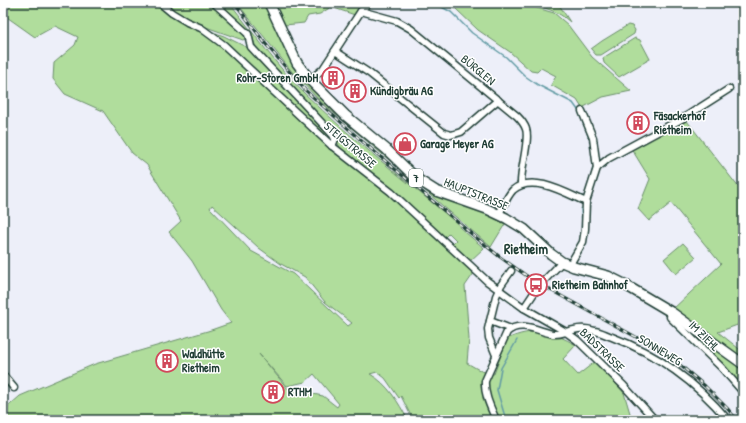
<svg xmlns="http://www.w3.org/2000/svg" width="746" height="423" viewBox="0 0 746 423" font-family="'Patrick Hand',sans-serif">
  <rect width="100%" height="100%" fill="#edeff9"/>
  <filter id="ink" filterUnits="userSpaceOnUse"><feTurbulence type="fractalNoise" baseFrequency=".025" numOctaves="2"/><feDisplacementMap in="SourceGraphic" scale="8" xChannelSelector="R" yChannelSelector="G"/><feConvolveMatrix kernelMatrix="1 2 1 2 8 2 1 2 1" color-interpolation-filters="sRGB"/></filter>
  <g filter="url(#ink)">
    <!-- green -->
    <g fill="#b0dd9c" stroke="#688d68" fill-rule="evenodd">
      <path d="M5 3H155L172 17 187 25 200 30 213 32 224 36 248 48 327 133 337 154 389 194 474 273 465 286 469 339 467 363 481 371 494 374 507 339C533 327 552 331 576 345L563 359 578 375 596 361 624 393 632 420H413L401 396 399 398 385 378 377 372 370 374C388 384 398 402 408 420H3V411L20 396 95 364 211 330 231 323 221 310 192 261 169 232 181 221 147 165 132 153 103 111 65 94 53 79 54 63 75 45 78 37 55 26 35 37 4 15ZM212 205 259 248 281 264 305 277 325 302 352 323 348 326 293 274 251 251 210 208ZM259 354 287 386 305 382 314 374 339 404 337 407 323 396 288 389Z"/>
      <path d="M162 3H211L244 35 245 39 243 40 189 21Z"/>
      <path d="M217 3H230C253 33 277 66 304 93 353 140 407 182 460 225L459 227 484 248 469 262 451 245 456 240 449 233 444 238 342 151 336 140 260 54 256 48 251 33Z"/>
      <path d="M237 3H265L288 56 296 70 322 100 365 135 422 187 489 215 505 224 491 247 321 102 293 73Z"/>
      <path d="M272 3H365L355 15 331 7 320 14 308 16 304 23 285 25Z"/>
      <path d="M448 3H520L554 13 568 25 592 57 631 91 603 97 582 108 577 100 551 85 556 76 541 68 537 72 531 71 510 52 478 30 456 9Z"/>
      <path d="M528 3H558L570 22C557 10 544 8 528 3Z"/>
      <path d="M628 25 632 26 635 30 634 34 601 55H596L591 49 602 41Z"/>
      <path d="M635 38 640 40 650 59 619 77 604 63 603 58Z"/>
      <path d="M687 121 743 193V323L718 332 743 352V359L673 309 721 264 671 203 649 221 638 209 650 179 631 148Z"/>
      <path d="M683 243 696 257 676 274 664 259Z"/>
      <path d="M674 319 743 369V389Z"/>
    </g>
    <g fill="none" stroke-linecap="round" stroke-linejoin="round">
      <!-- stream -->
      <g stroke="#629ba4" stroke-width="1.5">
        <path d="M429 3 440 6 451 12 472 33 506 57 525 76 538 85 573 103 578 110 591 143"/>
        <path d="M591 176 594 165"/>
        <path d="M581 209 582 223"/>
        <path d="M506 420 497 390 501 368 517 340"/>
      </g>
      <!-- street casing -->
      <g stroke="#1f3d34" stroke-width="9">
        <g id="street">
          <path d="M160 3 172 13 187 22 201 28 224 45 332 146 391 192 487 281 524 308 566 332 577 340 624 386 655 420"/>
          <path d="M214 3 248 34 251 47 333 135 335 139 332 146"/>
          <path d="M361 11 397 21 411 29 517 116C521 120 524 123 526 129 530 140 520 170 521 185"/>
          <path d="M335 51 369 73 444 133 451 135 461 132 498 100"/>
          <path d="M310 80 323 69 361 11 368 3"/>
          <path d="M582 111 593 138 597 168"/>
          <path d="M499 214C503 207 507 196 513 190 532 173 566 193 586 202"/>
          <path d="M569 266 583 242 585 229 586 202 597 168 609 158 685 117 729 89"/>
          <path d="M524 308 538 287 562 262"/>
          <path d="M671 312 670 317 721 367 743 392"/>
          <path d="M490 321 511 329"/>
          <path d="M496 355 489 338 488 329 496 296 501 285 511 271"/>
          <path d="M3 375 14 388"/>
          <path d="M496 420C491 408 484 395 485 381L507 332C520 320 538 331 553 334 561 335 566 331 574 330 580 328 589 329 595 331 601 332 606 335 612 337 657 354 697 383 728 420"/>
        </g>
      </g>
      <!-- primary casing -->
      <g stroke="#1f3d34" stroke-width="12">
        <path id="primary" d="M269 3 297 63 310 80 345 115 386 149 417 179 436 191 487 209 506 218 524 229 551 254 562 262 574 267 608 276 622 283 671 312 743 364"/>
      </g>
      <!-- street -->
      <use href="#street" stroke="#fff" stroke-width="6"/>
      <!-- primary -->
      <use href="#primary" stroke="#fff" stroke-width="9"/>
      <!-- rail casing -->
      <g stroke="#1f3d34" stroke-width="3">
        <path id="rail" d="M235 3 264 42 305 90 363 142 468 231 500 257 534 281 658 349 680 365 705 386 727 408 737 420"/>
      </g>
      <!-- rail -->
      <use href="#rail" stroke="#fff" stroke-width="1.5" stroke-dasharray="4.5" stroke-linecap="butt"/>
    </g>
  </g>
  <!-- icons -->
  <defs>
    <g id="building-ring" transform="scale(1.15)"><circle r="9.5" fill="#fff" stroke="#d1495b" stroke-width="1.5"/><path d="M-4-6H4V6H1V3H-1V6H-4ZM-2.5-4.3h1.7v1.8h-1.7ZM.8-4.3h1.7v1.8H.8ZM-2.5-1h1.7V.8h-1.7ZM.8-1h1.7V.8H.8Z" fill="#d1495b"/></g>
    <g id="shop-ring" transform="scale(1.15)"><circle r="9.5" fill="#fff" stroke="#d1495b" stroke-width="1.5"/><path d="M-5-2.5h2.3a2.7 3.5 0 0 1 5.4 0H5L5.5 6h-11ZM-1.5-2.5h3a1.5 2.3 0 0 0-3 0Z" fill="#d1495b"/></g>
    <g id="bus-ring" transform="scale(1.15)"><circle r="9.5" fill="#fff" stroke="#d1495b" stroke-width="1.5"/><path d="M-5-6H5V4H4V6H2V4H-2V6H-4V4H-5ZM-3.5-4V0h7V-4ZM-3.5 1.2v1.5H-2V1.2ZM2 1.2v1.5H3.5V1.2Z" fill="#d1495b"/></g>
  </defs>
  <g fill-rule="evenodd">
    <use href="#building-ring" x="333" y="78"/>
    <use href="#building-ring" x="355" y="91"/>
    <use href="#building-ring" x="638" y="123"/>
    <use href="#shop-ring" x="405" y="144"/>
    <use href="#bus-ring" x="536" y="285"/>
    <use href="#building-ring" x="167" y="361"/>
    <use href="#building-ring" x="273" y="392"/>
  </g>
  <g text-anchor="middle" stroke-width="3" stroke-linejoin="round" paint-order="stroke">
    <!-- shield labels -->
    <rect fill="#fff" stroke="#627771" stroke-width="1" x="409" y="169" width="14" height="18" rx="3"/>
    <g font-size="11" font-weight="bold" fill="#1f3d34">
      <text x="416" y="182">7</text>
    </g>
    <!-- street labels -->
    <g font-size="12" fill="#1f3d34" stroke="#fff">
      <text transform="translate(478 70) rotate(39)" y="4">BÜRGLEN</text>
      <text transform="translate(350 145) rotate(40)" y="4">STEIGSTRASSE</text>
      <text transform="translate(476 194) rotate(22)" y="4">HAUPTSTRASSE</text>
      <text transform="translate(704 336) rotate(44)" y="4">IM ZIEHL</text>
      <text transform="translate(602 350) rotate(44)" y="4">BADSTRASSE</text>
      <text transform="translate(660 350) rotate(31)" y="4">SONNEWEG</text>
    </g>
    <!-- poi labels -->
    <g font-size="12" font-weight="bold" fill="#1f3d34" stroke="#fff" text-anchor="start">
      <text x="318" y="82" text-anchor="end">Rohr-Storen GmbH</text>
      <text x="370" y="95">Kündigbräu AG</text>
      <text x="654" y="120">Fäsackerhof<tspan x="654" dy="14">Rietheim</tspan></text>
      <text x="420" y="148">Garage Meyer AG</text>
      <text x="552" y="289">Rietheim Bahnhof</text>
      <text x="182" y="358">Waldhütte<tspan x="182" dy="14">Rietheim</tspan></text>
      <text x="288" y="396">RTHM</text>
    </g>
    <!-- quarter labels -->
    <g font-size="14" font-weight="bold" fill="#1f3d34" stroke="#fff">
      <text x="526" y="254">Rietheim</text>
    </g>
  </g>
  <!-- margin -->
  <rect width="746" height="423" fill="none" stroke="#fff" stroke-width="16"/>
  <rect x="8" y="8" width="730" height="407" fill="none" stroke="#1f3d34" stroke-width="1.5" filter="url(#ink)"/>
</svg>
